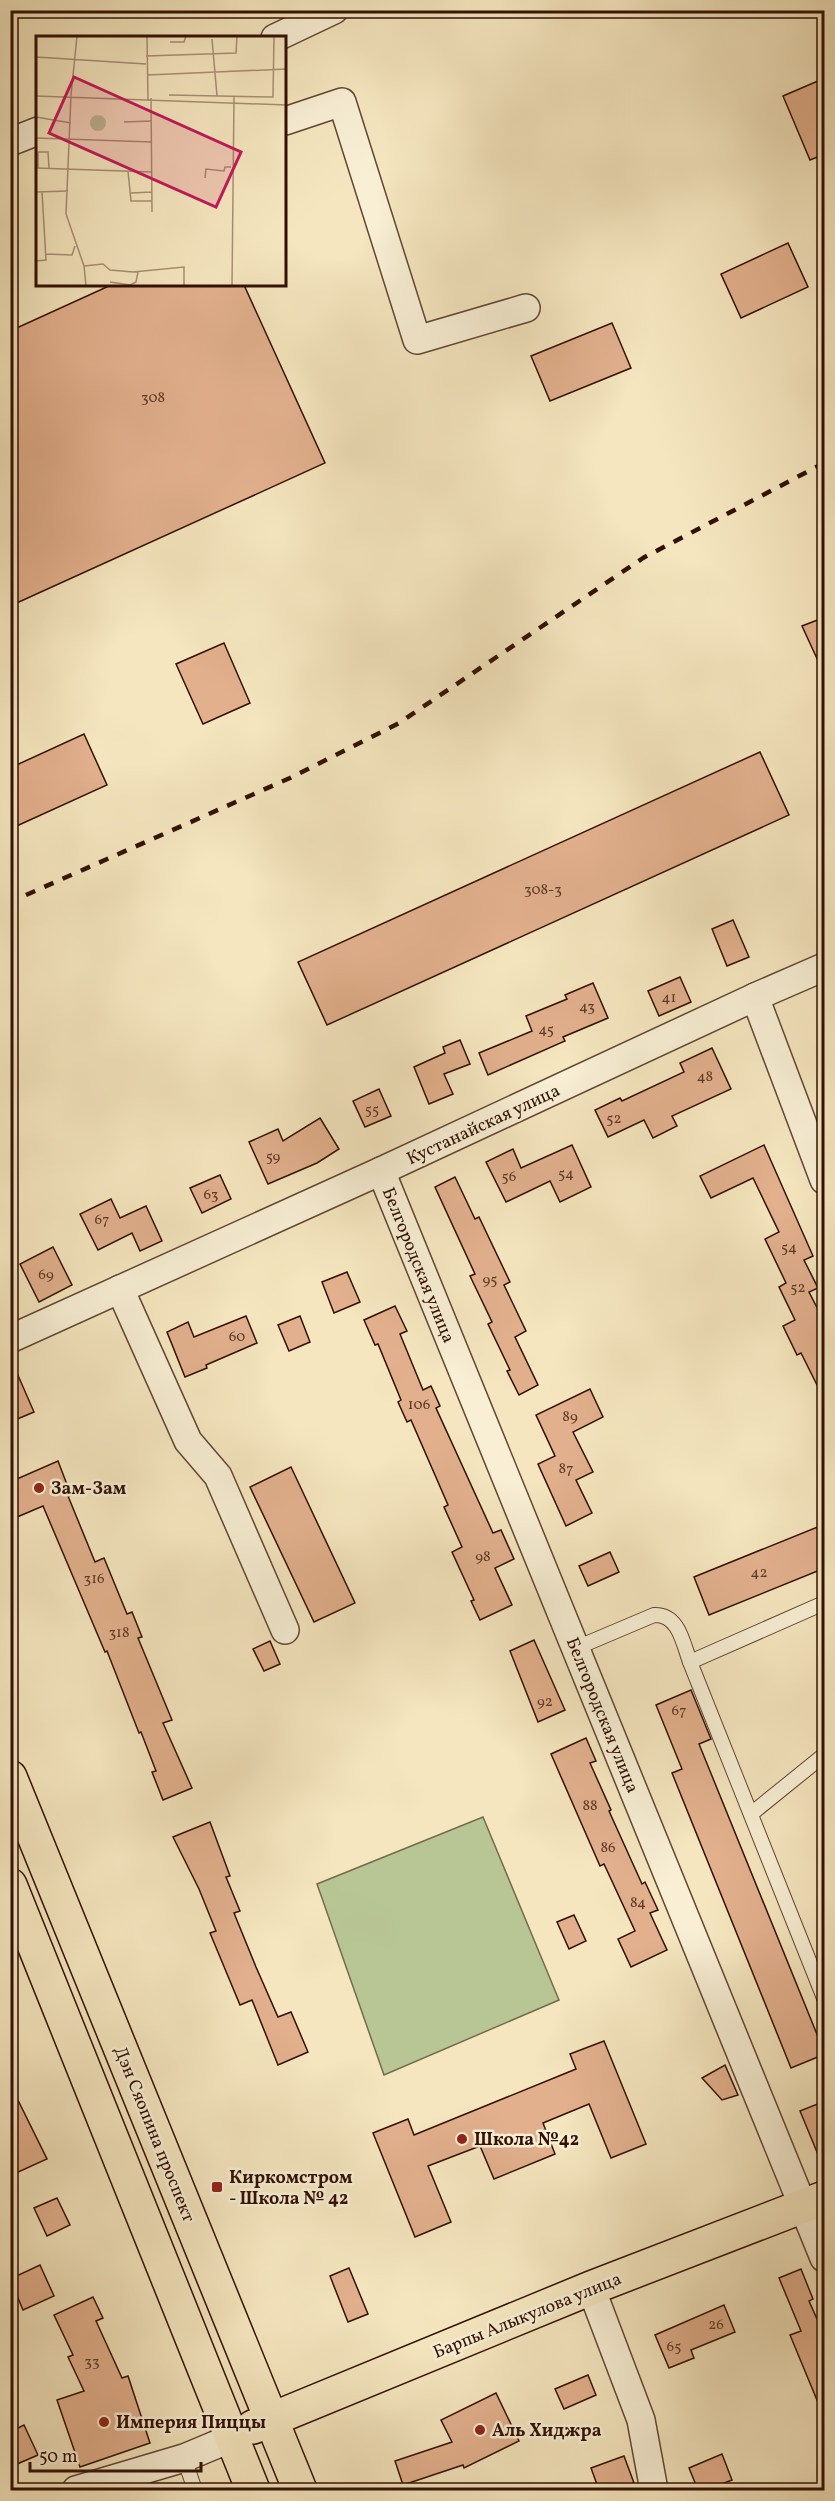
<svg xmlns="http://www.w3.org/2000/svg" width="835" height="2501" viewBox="0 0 835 2501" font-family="Vollkorn,serif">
  <rect width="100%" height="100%" fill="#f5e6bf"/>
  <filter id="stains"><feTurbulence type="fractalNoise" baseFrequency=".00333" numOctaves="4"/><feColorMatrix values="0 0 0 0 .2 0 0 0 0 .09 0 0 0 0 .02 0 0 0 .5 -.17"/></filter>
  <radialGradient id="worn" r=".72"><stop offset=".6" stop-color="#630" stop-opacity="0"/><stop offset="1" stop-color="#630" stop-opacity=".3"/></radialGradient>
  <!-- green -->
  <path fill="#b8c695" stroke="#746b4c" stroke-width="1.5" d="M483 1817 559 2000 384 2075 317 1884Z"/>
  <!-- building -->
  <g fill="#e2b08d" stroke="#311003" stroke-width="1.5">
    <path d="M825 78V154L810 160 783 96Z"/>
    <path d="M788 243 808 287 741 318 721 274Z"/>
    <path d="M111 285H244L325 463 10 606V331Z"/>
    <path d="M612 323 631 368 550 401 531 356Z"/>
    <path d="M825 617V676L802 626Z"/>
    <path d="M224 643 250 703 203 724 176 664Z"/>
    <path d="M84 734 107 785 10 829V768Z"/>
    <path d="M760 752 789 815 327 1025 298 962Z"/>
    <path d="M733 920 749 957 727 966 712 929Z"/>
    <path d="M680 977 691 1002 659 1016 648 991Z"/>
    <path d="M593 983 608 1018 563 1037 565 1041 488 1075 479 1053 532 1031 526 1016 567 999 565 995Z"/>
    <path d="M460 1040 470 1064 444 1074 453 1094 429 1104 414 1067 445 1053 443 1047Z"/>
    <path d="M712 1048 731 1089 672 1116 677 1126 653 1138 644 1120 608 1137 595 1110 620 1098 622 1101 684 1072 680 1063Z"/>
    <path d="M379 1089 391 1116 365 1127 353 1101Z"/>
    <path d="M320 1118 339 1149 317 1163 268 1184 249 1142 278 1129 283 1141Z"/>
    <path d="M572 1145 591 1187 560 1202 550 1181 506 1202 486 1162 513 1149 521 1168Z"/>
    <path d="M764 1145 813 1256 804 1260 818 1288 809 1292 825 1323V1401L801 1353 797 1355 783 1326 795 1320 779 1287 786 1283 765 1239 779 1232 753 1178 711 1198 700 1176Z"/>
    <path d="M220 1175 231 1199 202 1213 190 1188Z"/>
    <path d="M455 1177 475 1219 479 1217 510 1282 504 1285 526 1331 515 1337 538 1385 519 1395 507 1371 510 1370 488 1324 492 1322 470 1276 475 1274 435 1187Z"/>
    <path d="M111 1199 120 1218 146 1206 162 1241 140 1251 132 1233 98 1250 80 1214Z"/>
    <path d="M53 1247 72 1285 39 1302 20 1264Z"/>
    <path d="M347 1272 360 1302 334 1313 322 1282Z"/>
    <path d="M395 1306 407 1331 400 1334 423 1390 431 1386 440 1406 436 1408 493 1533 501 1530 514 1559 495 1568 512 1605 480 1620 471 1601 474 1600 452 1552 462 1547 444 1507 448 1505 411 1420 407 1422 398 1402 401 1400 378 1344 375 1345 364 1320Z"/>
    <path d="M246 1316 257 1343 206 1365 207 1368 185 1377 167 1332 188 1322 194 1337Z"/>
    <path d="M300 1316 310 1342 289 1351 278 1325Z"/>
    <path d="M10 1357 34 1412 10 1422Z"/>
    <path d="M590 1389 603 1417 573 1432 593 1472 576 1480 592 1513 566 1526 538 1464 555 1456 536 1415Z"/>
    <path d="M58 1461 71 1495 68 1496 95 1562 104 1558 127 1614 132 1612 142 1637 138 1638 172 1720 163 1723 192 1788 163 1800 152 1772 156 1771 141 1732 139 1733 107 1651 105 1652 43 1506 10 1520V1482Z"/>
    <path d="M291 1467 355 1603 314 1622 250 1487Z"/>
    <path d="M825 1524V1568L709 1615 694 1577Z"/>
    <path d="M610 1552 619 1572 588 1586 579 1566Z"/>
    <path d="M534 1640 565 1710 538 1722 510 1651Z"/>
    <path d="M270 1641 280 1664 264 1671 253 1649Z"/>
    <path d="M691 1690 711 1739 699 1744 825 2054 791 2068 672 1773 682 1769 656 1705Z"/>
    <path d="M586 1738 596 1761 590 1763 611 1810 609 1811 642 1884 645 1882 658 1910 650 1913 667 1950 631 1967 618 1939 635 1931 604 1864 600 1866 551 1754Z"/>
    <path d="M210 1822 230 1876 226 1877 240 1911 234 1913 256 1967 278 2017 291 2012 308 2052 278 2065 252 2000 240 2005 210 1933 216 1931 199 1889 173 1837Z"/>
    <path d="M574 1915 586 1941 569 1949 557 1922Z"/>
    <path d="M604 2041 646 2144 611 2158 589 2104 543 2123 555 2154 494 2179 480 2146 428 2166 451 2222 415 2237 373 2133 408 2119 414 2135 576 2069 570 2054Z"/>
    <path d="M725 2065 738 2095 722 2100 702 2078Z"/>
    <path d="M10 2084 47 2159 16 2173 10 2162Z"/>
    <path d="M825 2101V2169H824L800 2111Z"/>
    <path d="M57 2198 70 2225 47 2236 34 2208Z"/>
    <path d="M40 2265 54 2296 23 2310 10 2279Z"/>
    <path d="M349 2268 368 2314 348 2322 330 2276Z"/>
    <path d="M801 2269 813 2299 809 2301 825 2337 824 2417 790 2335 801 2331 779 2278Z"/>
    <path d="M93 2297 103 2318 96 2321 122 2378 128 2376 150 2443 80 2467 57 2400 84 2391 68 2357 73 2355 54 2315Z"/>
    <path d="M724 2305 735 2332 691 2350 694 2358 669 2368 655 2335Z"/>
    <path d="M588 2375 596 2395 564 2409 555 2389Z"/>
    <path d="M496 2393 519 2441 464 2468 463 2465 403 2485 395 2461 452 2442 441 2420Z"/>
    <path d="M24 2425 38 2455 10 2467V2432Z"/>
    <path d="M722 2454 732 2480 706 2490H698L689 2468Z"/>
    <path d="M624 2456 634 2483 613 2490H599L591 2468Z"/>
  </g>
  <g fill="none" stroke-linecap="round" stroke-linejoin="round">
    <!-- lane casing -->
    <g stroke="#624632" stroke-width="16">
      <g id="lane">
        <path d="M576 1648 654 1615C679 1614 683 1643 690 1662L824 1603"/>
        <path d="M690 1662 824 1998"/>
        <path d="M751 1814 824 1755"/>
        <path d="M184 2458 195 2490"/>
      </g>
    </g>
    <!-- street casing -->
    <g stroke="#624632" stroke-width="30">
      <g id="street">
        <path d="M275 38 334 10"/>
        <path d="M285 121 342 102 417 340 526 308"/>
        <path d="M10 142 38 131"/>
        <path d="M755 997 824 1180"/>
        <path d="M381 1171 824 2258"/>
        <path d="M120 1289 188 1441 218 1476 285 1630"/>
        <path d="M10 1339 381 1171 755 997 824 967"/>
        <path d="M591 2288 641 2420 654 2490"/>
        <path d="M76 2490 184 2458 232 2438"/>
      </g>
    </g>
    <!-- primary casing -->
    <g stroke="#311003" stroke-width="36">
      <g id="primary">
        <path d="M10 1777 300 2490"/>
        <path d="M10 1885 253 2490"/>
        <path d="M253 2427 591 2288 824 2198"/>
      </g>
    </g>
    <!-- lane -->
    <use href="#lane" stroke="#f8efd5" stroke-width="14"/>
    <!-- street -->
    <use href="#street" stroke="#f8efd5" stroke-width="27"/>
    <!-- primary -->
    <use href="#primary" stroke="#f5e6bf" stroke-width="33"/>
    <!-- rail -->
    <path stroke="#311003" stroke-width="4.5" stroke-dasharray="10 10" stroke-linecap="butt" d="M26 895 290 778 399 723 643 558 824 463"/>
  </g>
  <!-- markers -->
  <g fill="#8f2418" stroke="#f8efd5" stroke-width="2">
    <circle cx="39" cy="1488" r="6"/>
    <circle cx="462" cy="2139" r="6"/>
    <rect x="211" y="2181" width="12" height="12" rx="3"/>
    <circle cx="104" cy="2422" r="6"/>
    <circle cx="480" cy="2430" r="6"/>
  </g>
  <g text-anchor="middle" stroke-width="5" stroke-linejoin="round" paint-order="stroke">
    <!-- number labels -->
    <g font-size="15" fill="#5d3826">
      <text x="153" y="402">308</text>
      <text x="543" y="894">308-3</text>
      <text x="669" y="1002">41</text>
      <text x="587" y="1011">43</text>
      <text x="546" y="1034">45</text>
      <text x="705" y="1081">48</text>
      <text x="372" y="1114">55</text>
      <text x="614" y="1123">52</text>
      <text x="273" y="1161">59</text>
      <text x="566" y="1178">54</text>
      <text x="509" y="1181">56</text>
      <text x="211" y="1199">63</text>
      <text x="102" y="1224">67</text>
      <text x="789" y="1252">54</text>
      <text x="46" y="1279">69</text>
      <text x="490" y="1284">95</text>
      <text x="798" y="1292">52</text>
      <text x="237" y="1341">60</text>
      <text x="419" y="1409">106</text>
      <text x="570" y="1421">89</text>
      <text x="566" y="1473">87</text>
      <text x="483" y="1561">98</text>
      <text x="759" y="1577">42</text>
      <text x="94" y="1583">316</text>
      <text x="119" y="1637">318</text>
      <text x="545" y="1706">92</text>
      <text x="679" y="1715">67</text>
      <text x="590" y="1810">88</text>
      <text x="608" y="1852">86</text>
      <text x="638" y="1907">84</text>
      <text x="716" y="2329">26</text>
      <text x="674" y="2351">65</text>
      <text x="92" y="2366">33</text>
    </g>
    <!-- street labels -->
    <g font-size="18" fill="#311003" stroke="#f8efd5">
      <text transform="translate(483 1124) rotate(-25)" y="6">Кустанайская улица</text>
      <text transform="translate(419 1265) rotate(68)" y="6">Белгородская улица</text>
      <text transform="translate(603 1715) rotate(68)" y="6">Белгородская улица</text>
      <text transform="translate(155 2134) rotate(68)" y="6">Дэн Сяопина проспект</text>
      <text transform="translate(527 2315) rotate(-22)" y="6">Барпы Алыкулова улица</text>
    </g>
    <!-- poi labels -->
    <g font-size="18" font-weight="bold" fill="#311003" stroke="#f8efd5" text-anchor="start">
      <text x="51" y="1494">Зам-Зам</text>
      <text x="474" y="2145">Школа №42</text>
      <text x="229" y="2183">Киркомстром<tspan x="229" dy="21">- Школа № 42</tspan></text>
      <text x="116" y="2428">Империя Пиццы</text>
      <text x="492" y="2436">Аль Хиджра</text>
    </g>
  </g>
  <!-- overview -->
  <g transform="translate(36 36)">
    <rect width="250" height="250" fill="#f5e6bf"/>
    <path d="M54 87a8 8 0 1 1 16 0a8 8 0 1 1-16 0Z" fill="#b8c695"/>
    <path fill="none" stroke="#a79074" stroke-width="1.5" d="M111 0 112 64M176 3 181 60M134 6H148L150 0M110 20 200 17 201 0M0 21 110 28M111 39 251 33M35 59 41 0M35 59 30 178 48 230 50 250M133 59 237 61 238 0M0 60 251 69M115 62 116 176M0 81 35 87M88 86 116 85M0 102 116 106M0 132 116 136M2 132V116H12L13 132M92 135 95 165H116M169 142 170 133 188 135 189 131H195M0 156 32 155M95 157 116 156M10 218 36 219 39 210M0 225 10 224 6 156M48 230 67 228 74 234M74 234 97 236 148 231V250M74 246 94 249 100 246 102 236M196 250 198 61"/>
    <path fill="#c2185b" fill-opacity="0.15" stroke="#c2185b" stroke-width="3" d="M38 41 205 116 180 171 13 97Z"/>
    <rect width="250" height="250" fill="none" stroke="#311003" stroke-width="3"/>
  </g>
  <!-- margin -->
  <rect width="835" height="2501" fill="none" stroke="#f5e6bf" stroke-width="36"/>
  <rect x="12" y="12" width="811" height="2477" fill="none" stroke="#311003" stroke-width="3"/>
  <rect x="18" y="18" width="799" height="2465" fill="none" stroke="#311003" stroke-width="1.5"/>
  <!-- scale -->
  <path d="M30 2462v9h171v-9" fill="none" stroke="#311003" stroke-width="3"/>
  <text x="39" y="2462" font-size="18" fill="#311003" stroke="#f8efd5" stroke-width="4.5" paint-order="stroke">50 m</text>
  <rect width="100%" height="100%" filter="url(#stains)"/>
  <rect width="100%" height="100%" fill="url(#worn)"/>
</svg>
